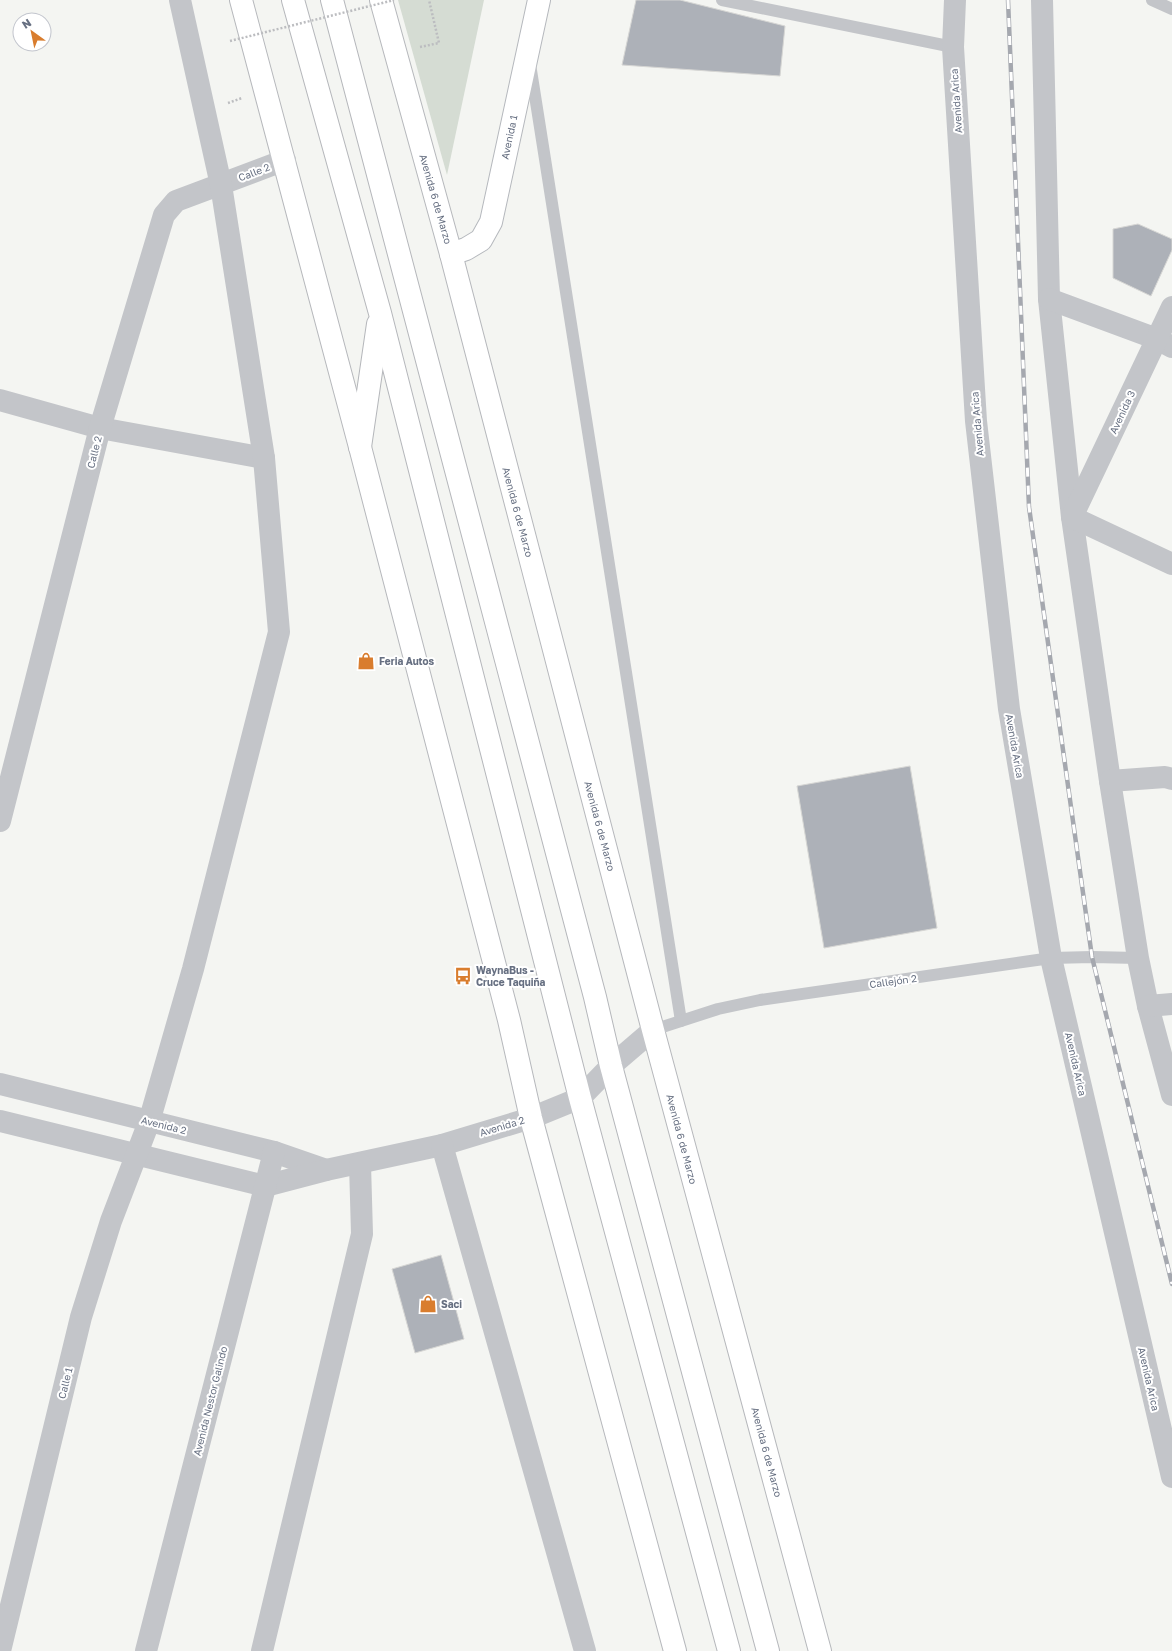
<svg xmlns="http://www.w3.org/2000/svg" width="1172" height="1651" viewBox="0 0 1172 1651" font-family="'Golos Text',sans-serif">
  <rect width="100%" height="100%" fill="#f4f5f2"/>
  <!-- green -->
  <path fill="#d5dcd3" d="M398 0H484L447 175Z"/>
  <!-- building -->
  <g fill="#adb1b8" stroke="#d6d6d4">
    <path d="M636 0H680L785 26 780 76 622 65Z"/>
    <path d="M1138 224 1172 239V250L1151 296 1113 278V229Z"/>
    <path d="M910 766 937 928 824 948 797 786Z"/>
    <path d="M441 1255 464 1339 415 1353 392 1269Z"/>
  </g>
  <g fill="none" stroke-linecap="round" stroke-linejoin="round">
    <!-- secondary casing -->
    <g stroke="#b5b8bd" stroke-width="24">
      <path id="secondary" d="M451 254 466 249 481 240 491 222 539 0"/>
    </g>
    <!-- primary casing -->
    <g stroke="#b6b8bc" stroke-width="24">
      <g id="primary">
        <path d="M241 0 360 447 509 1020 531 1118 675 1651"/>
        <path d="M381 0 451 254 653 1030 820 1651"/>
      </g>
    </g>
    <!-- highway casing -->
    <g stroke="#b5b7bb" stroke-width="24">
      <g id="highway">
        <path d="M293 0 380 313 580 1098 729 1651"/>
        <path d="M332 0 595 997 611 1066 768 1651"/>
        <path d="M360 447 378 324"/>
      </g>
    </g>
    <!-- path -->
    <g stroke="#bcbdc0" stroke-width="2.5" stroke-dasharray="2 2" stroke-linecap="butt">
      <path d="M420 47 439 43 429 0"/>
      <path d="M228 103 242 98"/>
    </g>
    <!-- lane -->
    <g stroke="#c3c5c9" stroke-width="12">
      <path d="M722 0 953 47"/>
      <path d="M1152 0 1172 9"/>
      <path d="M530 64 681 1021"/>
      <path d="M653 1030 718 1009 760 1000 1051 958 1092 957 1138 958"/>
    </g>
    <!-- street -->
    <g stroke="#c3c5c9" stroke-width="22">
      <path d="M955 0 953 47 976 421 1009 709 1051 958 1172 1477"/>
      <path d="M1042 0 1049 299 1072 517 1110 781 1138 958 1148 1006 1172 1095"/>
      <path d="M1049 299 1157 339 1172 347"/>
      <path d="M1172 307 1072 517 1172 564"/>
      <path d="M0 400 100 428 264 458"/>
      <path d="M1110 781 1165 777 1172 779"/>
      <path d="M0 821 100 428 164 215 176 201 285 160"/>
      <path d="M1148 1006 1172 1004"/>
      <path d="M0 1084 274 1152 326 1170"/>
      <path d="M0 1121 265 1186 326 1170 442 1145 531 1118 580 1098 611 1066 653 1030"/>
      <path d="M442 1145 585 1651"/>
      <path d="M0 1651 81 1317 111 1221 149 1122 193 969 279 632 264 458 221 185 180 0"/>
      <path d="M146 1651 274 1152"/>
      <path d="M262 1651 362 1234 360 1164"/>
    </g>
    <!-- secondary -->
    <use href="#secondary" stroke="#fff" stroke-width="22"/>
    <!-- primary -->
    <use href="#primary" stroke="#fff" stroke-width="22"/>
    <!-- highway -->
    <use href="#highway" stroke="#fff" stroke-width="22"/>
    <!-- rail casing -->
    <g stroke="#a5a8af" stroke-width="4.5">
      <path id="rail" d="M1008 0 1029 507 1092 957 1172 1284"/>
    </g>
    <!-- rail -->
    <use href="#rail" stroke="#fff" stroke-width="3" stroke-dasharray="9" stroke-linecap="butt"/>
    <!-- path-bridge -->
    <path stroke="#bcbdc0" stroke-width="2.5" stroke-dasharray="2 2" stroke-linecap="butt" d="M230 41 394 0"/>
  </g>
  <!-- icons -->
  <defs>
    <g id="shop-bare" transform="scale(1.38)"><path d="M-5-2.5h2.3a2.7 3.5 0 0 1 5.4 0H5L5.5 6h-11ZM-1.5-2.5h3a1.5 2.3 0 0 0-3 0Z" fill="#d97d2e" stroke="#fff" stroke-width="2.5" paint-order="stroke"/></g>
    <g id="bus-bare" transform="scale(1.38)"><path d="M-5-6H5V4H4V6H2V4H-2V6H-4V4H-5ZM-3.5-4V0h7V-4ZM-3.5 1.2v1.5H-2V1.2ZM2 1.2v1.5H3.5V1.2Z" fill="#d97d2e" stroke="#fff" stroke-width="2.5" paint-order="stroke"/></g>
  </defs>
  <g fill-rule="evenodd">
    <use href="#shop-bare" x="366" y="661"/>
    <use href="#bus-bare" x="463" y="976"/>
    <use href="#shop-bare" x="428" y="1304"/>
  </g>
  <g text-anchor="middle" stroke-width="4" stroke-linejoin="round" paint-order="stroke">
    <!-- street labels -->
    <g font-size="10" fill="#666f81" stroke="#fff">
      <text transform="translate(956 101) rotate(-94)" y="4">Avenida Arica</text>
      <text transform="translate(509 137) rotate(-78)" y="4">Avenida 1</text>
      <text transform="translate(254 172) rotate(-21)" y="4">Calle 2</text>
      <text transform="translate(436 199) rotate(74)" y="4">Avenida 6 de Marzo</text>
      <text transform="translate(1122 412) rotate(-65)" y="4">Avenida 3</text>
      <text transform="translate(977 424) rotate(-95)" y="4">Avenida Arica</text>
      <text transform="translate(94 452) rotate(-76)" y="4">Calle 2</text>
      <text transform="translate(518 512) rotate(75)" y="4">Avenida 6 de Marzo</text>
      <text transform="translate(1015 746) rotate(80)" y="4">Avenida Arica</text>
      <text transform="translate(600 826) rotate(75)" y="4">Avenida 6 de Marzo</text>
      <text transform="translate(893 981) rotate(-8)" y="4">Callejón 2</text>
      <text transform="translate(1076 1064) rotate(77)" y="4">Avenida Arica</text>
      <text transform="translate(164 1125) rotate(14)" y="4">Avenida 2</text>
      <text transform="translate(502 1126) rotate(-17)" y="4">Avenida 2</text>
      <text transform="translate(682 1139) rotate(75)" y="4">Avenida 6 de Marzo</text>
      <text transform="translate(1149 1379) rotate(77)" y="4">Avenida Arica</text>
      <text transform="translate(65 1383) rotate(-76)" y="4">Calle 1</text>
      <text transform="translate(210 1401) rotate(-76)" y="4">Avenida Nestor Galindo</text>
      <text transform="translate(767 1452) rotate(75)" y="4">Avenida 6 de Marzo</text>
    </g>
    <!-- poi labels -->
    <g font-size="10" font-weight="bold" fill="#666f81" stroke="#fff" text-anchor="start">
      <text x="379" y="665">Feria Autos</text>
      <text x="476" y="974">WaynaBus -<tspan x="476" dy="12">Cruce Taquiña</tspan></text>
      <text x="441" y="1308">Saci</text>
    </g>
  </g>
  <!-- north arrow -->
  <g transform="translate(32 32) rotate(327)"><circle r="19" fill="#ffffff" stroke="#c2c5cd"/>
  <path d="M0-3L7 15L0 10L-7 15Z" fill="#d97d2e"/>
  <text y="-6" font-size="11" font-weight="bold" text-anchor="middle" fill="#666f81">N</text>
  </g>
</svg>
